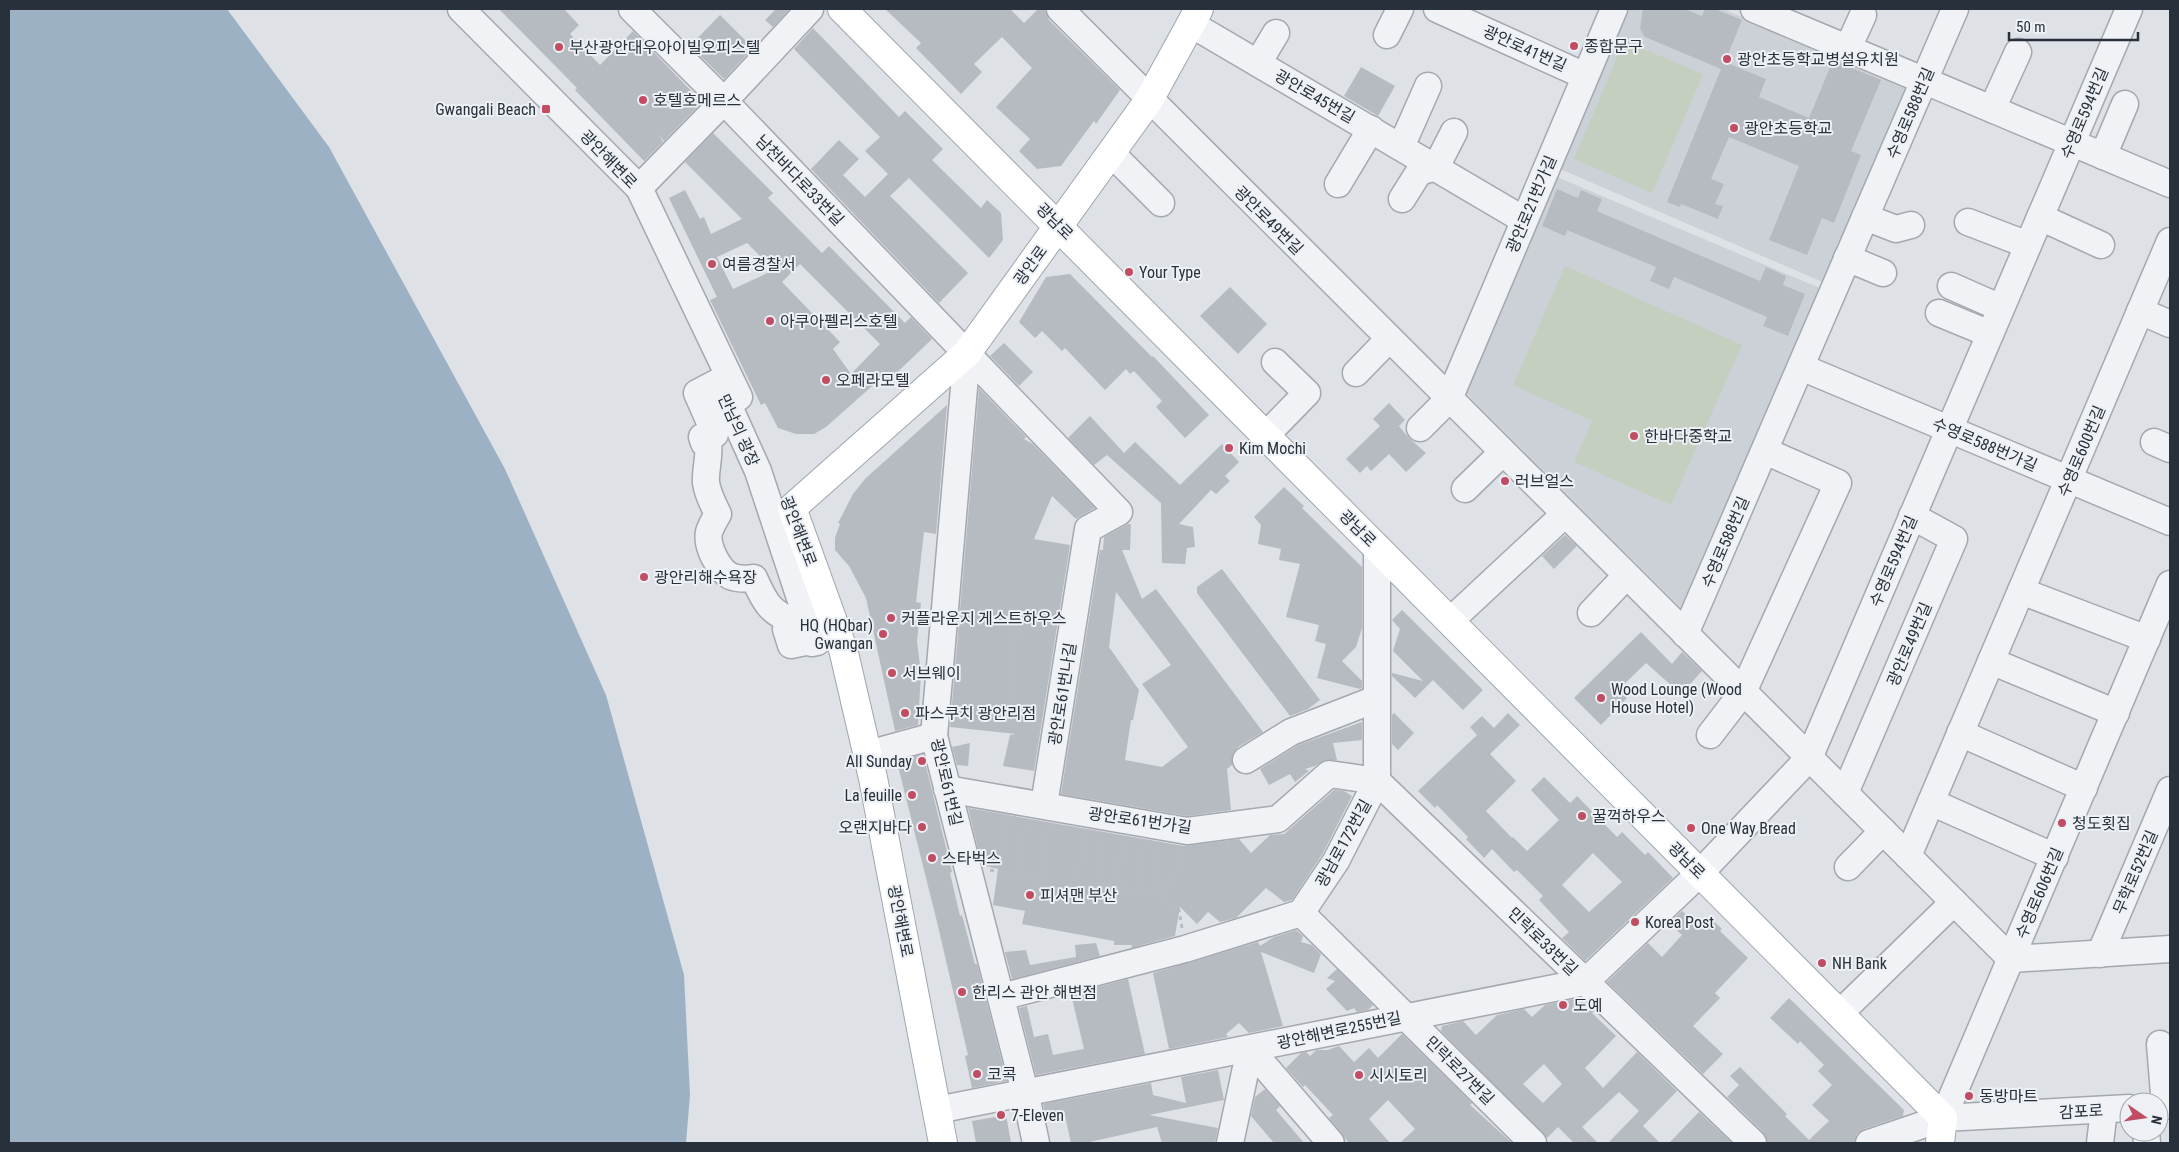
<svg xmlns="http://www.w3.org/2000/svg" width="2179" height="1152" viewBox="0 0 2179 1152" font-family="'Roboto Condensed','Noto Sans KR',sans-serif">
  <rect width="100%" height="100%" fill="#dee1e6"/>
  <!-- built -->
  <g fill="#ccd1d7">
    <path d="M1628 9H1723L1908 86 1825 283 1560 169Z"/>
    <path d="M1557 177 1822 289 1684 611 1466 393Z"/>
  </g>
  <!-- green -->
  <g fill="#c4cfc0">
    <path d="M1624 41 1703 74 1652 193 1574 159Z"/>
    <path d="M1565 266 1742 345 1671 505 1574 462 1592 421 1513 385Z"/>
  </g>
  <!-- water -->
  <path fill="#9cb1c3" d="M9 9H227L329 147 505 469 606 695 684 975 690 1095 686 1143H9Z"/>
  <!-- building -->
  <g fill="#b6bbc2" fill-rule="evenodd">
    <path d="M499 9H564L579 25 570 34 600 65 633 31 702 102 664 141 659 135 663 142 644 161 575 90 577 88Z"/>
    <path d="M776 9H790L773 27 765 20Z"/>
    <path d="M885 9H1010L1024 23 1038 9H1045L1049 20 1120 90 1096 124 1094 121 1061 166 1037 169 1019 151 1030 139 996 107 1032 68 1002 37 974 64 982 72 961 94 916 48 921 43Z"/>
    <path d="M1643 9H1684L1702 16 1705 9H1715L1742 20 1725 62 1766 79 1759 97 1809 118 1833 60 1881 80 1851 151 1861 155 1834 223 1822 218 1807 255 1769 240 1799 166 1729 137 1711 179 1724 184 1715 204 1723 206 1718 219 1681 204 1680 207 1667 202 1721 69 1645 37 1640 29Z"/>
    <path d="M720 15 753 48 724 79 690 46Z"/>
    <path d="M813 28 899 117 905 111 943 149 932 160 981 208 987 200 1001 213 1003 240 989 258 909 178 890 196 968 273 939 303 811 169 839 140 859 159 843 175 865 197 888 174 865 151 880 137 794 49Z"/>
    <path d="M1361 67 1395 86 1378 116 1344 96Z"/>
    <path d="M713 133 773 193 768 198 822 253 829 246 905 323 911 317 932 339 885 384 880 379 826 427 814 434H796L778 428 765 403 761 405 710 300 717 297 669 198 685 190 700 219 704 217 711 234 742 219 685 162ZM747 243 774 270 733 289 717 257ZM800 264 880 344 851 374 833 349 840 342 782 282Z"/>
    <path d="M1557 189 1578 198 1581 190 1602 199 1597 211 1760 281 1766 267 1786 276 1783 285 1805 294 1788 336 1763 326 1767 317 1674 277 1669 289 1650 281 1656 267 1567 230 1565 236 1542 226Z"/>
    <path d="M1070 274 1152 357 1153 356 1209 415 1185 438 1156 407 1162 401 1134 371 1130 374 1126 369 1105 390 1065 348 1062 351 1042 331 1035 338 1019 322 1046 277Z"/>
    <path d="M1230 287 1267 324 1238 354 1200 316Z"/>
    <path d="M1004 343 1033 372 1019 386 990 356Z"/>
    <path d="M979 388 1026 437 1024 439 1033 444 1095 508 1076 519 1052 496 1034 539 1070 545 1034 771 1003 766 1010 735 1016 734 950 727Z"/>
    <path d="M1389 403 1405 420 1399 426 1409 438 1426 453 1406 472 1389 454 1371 471 1367 466 1360 473 1346 459 1380 426 1373 419Z"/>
    <path d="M947 405 936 534 924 532 916 602 921 603 917 641 921 673 918 725 895 731 866 598 849 566 835 550V538L840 524 838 523 853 494 866 478Z"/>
    <path d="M1090 416 1124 453 1135 442 1180 485 1222 444 1239 462 1225 476 1230 481 1216 494 1211 490 1179 524 1193 527 1195 547 1187 548 1185 564 1162 563 1161 503 1107 455 1094 465 1068 438Z"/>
    <path d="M1284 487 1304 506 1302 508 1362 567V628L1356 647 1342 661 1362 681V688L1360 689 1317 678 1326 644 1315 641 1319 625 1286 617 1300 564 1279 560 1281 549 1258 544 1261 525 1254 517Z"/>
    <path d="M1128 524H1131L1130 550H1122L1142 599 1156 589 1263 732 1238 747 1233 753 1232 765 1227 769 1231 810 1187 816 1061 794 1100 550H1103L1104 537ZM1116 592 1171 665 1142 684 1188 747 1162 767 1125 760 1131 720H1133L1139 690 1109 647Z"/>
    <path d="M1565 535 1577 546 1554 569 1542 556Z"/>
    <path d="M1222 569 1320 700 1308 709 1290 716 1197 593V587Z"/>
    <path d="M1402 610 1483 690 1463 710 1433 680 1415 698 1392 676V673L1423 681 1393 651 1400 629 1392 620Z"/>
    <path d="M1641 632 1672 664 1682 652 1702 671 1681 694 1646 663 1618 690 1627 698 1601 725 1574 698Z"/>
    <path d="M1394 713 1414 733 1398 750 1392 744V715Z"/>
    <path d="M1508 713 1520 725 1490 754 1516 781 1486 811 1512 838 1513 837 1527 851 1559 820 1531 790 1544 777 1570 803 1577 796 1617 837 1622 832 1645 855 1648 852 1673 878 1585 961 1562 938 1569 932 1539 900 1543 896 1517 870 1514 872 1492 849 1484 858 1466 839 1468 837 1437 805 1435 808 1418 791 1477 735 1470 727 1482 716 1494 728ZM1593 853 1622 882 1589 912 1562 885Z"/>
    <path d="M1362 722V740L1333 743 1337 760H1325L1315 766 1305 769 1309 771 1295 782 1290 774 1269 785 1260 769 1298 745Z"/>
    <path d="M970 743 968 766 957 765 952 747Z"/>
    <path d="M923 754 952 872 950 873 960 916 962 915 975 964H977L1007 1081 972 1088 965 1056 968 1055 937 922 897 762Z"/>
    <path d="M1334 790 1344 791 1352 796 1323 853 1292 900 1284 902 1266 888 1236 918 1220 922 1208 912 1197 924 1180 907 1175 936 1131 948 1132 945H1114V941L1022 924 1025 911 993 905 998 869 982 865 968 808 1184 846 1239 839 1251 853 1270 835 1284 834Z"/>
    <path d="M1682 911 1702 929 1711 919 1722 929 1720 931 1748 958 1715 993 1720 998 1693 1026 1723 1054 1703 1074 1607 982 1648 943 1662 957 1682 935 1669 923Z"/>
    <path d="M1296 930 1303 936 1301 942 1312 945 1321 954 1314 973 1261 952 1283 1026 1249 1033 1239 1023 1226 1034 1228 1037 1169 1049 1153 973 1258 942 1260 946 1274 937Z"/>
    <path d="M1096 943 1100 956 1012 979 1005 952 1026 950 1030 965 1076 957 1075 945Z"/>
    <path d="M1337 969 1373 1005 1368 1010 1357 1012 1354 1008 1347 1011 1326 989 1335 981 1327 978Z"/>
    <path d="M1128 979 1145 1054 1036 1075 1019 1008 1027 1006 1034 1037 1048 1034 1053 1055 1084 1049 1071 994Z"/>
    <path d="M1581 998 1594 1011 1592 1013 1616 1036 1585 1068 1603 1088 1637 1052 1677 1091 1643 1126 1660 1143H1608L1639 1111 1619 1092 1582 1127 1598 1143H1574L1558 1127 1547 1138 1441 1031 1442 1026 1463 1021 1476 1035 1497 1015 1524 1009 1532 1017 1545 1005ZM1544 1064 1562 1084 1543 1103 1523 1084Z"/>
    <path d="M1789 998 1904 1110 1903 1116 1864 1129 1857 1134 1854 1143H1768L1763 1132 1727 1097 1739 1085 1730 1076 1740 1067 1787 1114 1785 1116 1809 1140 1829 1121 1812 1105 1832 1085 1818 1071 1824 1065 1800 1041 1798 1044 1770 1018Z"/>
    <path d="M1402 1034 1472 1103 1470 1105 1512 1143H1400L1415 1129 1388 1100 1369 1119 1390 1143H1349L1329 1118 1333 1115 1305 1085 1303 1087 1286 1068 1301 1053 1306 1052 1310 1056 1316 1050H1328L1339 1046 1354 1062 1369 1048 1378 1058Z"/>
    <path d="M1218 1070 1224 1100 1149 1115 1218 1128 1215 1143H1162L1157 1127 1085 1143H1071L1064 1111 1045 1113 1043 1104 1151 1083 1153 1095 1186 1103 1181 1077Z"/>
    <path d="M1265 1089 1280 1106 1276 1110 1304 1143H1274L1251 1116 1255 1097Z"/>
    <path d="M1699 1112 1732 1143H1669Z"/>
    <path d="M1006 1115 1011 1143H976L972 1121Z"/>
  </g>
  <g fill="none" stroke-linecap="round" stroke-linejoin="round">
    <!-- minor casing -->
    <g stroke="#a4a8af" stroke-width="29">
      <g id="minor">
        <path d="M461 9 639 188 739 397"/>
        <path d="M632 9 724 101 1119 512 1088 529 1044 805"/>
        <path d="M1060 9 2011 959 2170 949"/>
        <path d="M1437 9 1585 76"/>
        <path d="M1754 9 2170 184"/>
        <path d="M1191 24 1524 220"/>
        <path d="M1387 35 1400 9"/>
        <path d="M1848 48 1863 15"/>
        <path d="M1258 63 1276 33"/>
        <path d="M1992 109 2018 52"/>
        <path d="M1401 147 1428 86"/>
        <path d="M1112 154 1161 203"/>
        <path d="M2103 156 2125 104"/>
        <path d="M1338 184 1371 129"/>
        <path d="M639 188 724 101 810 9"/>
        <path d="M1402 199 1419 172 1436 167 1454 132"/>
        <path d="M1865 217 1896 229 1911 225"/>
        <path d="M2040 217 2101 245"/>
        <path d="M1968 222 2028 245"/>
        <path d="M1847 258 1883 273"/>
        <path d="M1951 286 2001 308"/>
        <path d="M2140 311 2170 324"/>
        <path d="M1939 313 1990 334"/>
        <path d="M967 353 934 736 1026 1096 1036 1143"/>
        <path d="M1801 367 2170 522"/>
        <path d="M1356 373 1389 339"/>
        <path d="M718 382 758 471 800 598 817 642 812 643 810 641 791 645 786 629 798 624C770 612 766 605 754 578 746 579 737 579 730 576 718 569 706 546 709 532 711 526 715 519 718 514 713 504 708 495 706 483 705 470 710 456 708 443H704L702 437 715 434 697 393Z"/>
        <path d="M1420 428 1449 399 1614 9"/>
        <path d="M1266 435 1307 393 1275 362"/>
        <path d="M2154 442 2170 449"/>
        <path d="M1465 489 1503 452"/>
        <path d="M2021 591 2147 639"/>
        <path d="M1591 613 1626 576"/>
        <path d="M1450 621 1565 514"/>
        <path d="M1685 634 1955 9"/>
        <path d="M1991 661 2116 713"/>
        <path d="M1960 733 2084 788"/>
        <path d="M1710 735 1743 692 1838 483 1765 451"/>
        <path d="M868 754 934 736"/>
        <path d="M1246 760 1291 732 1376 699"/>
        <path d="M947 789 1187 831 1278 819 1329 774 1377 781 1753 1143"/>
        <path d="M1845 793 1954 539 1912 516"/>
        <path d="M1931 802 2055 857"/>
        <path d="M1908 856 2170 241"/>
        <path d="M1848 867 1883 831"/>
        <path d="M1301 913 1533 1143"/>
        <path d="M2100 954 2170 790"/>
        <path d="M1001 997 1185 949 1301 913 1336 861 1377 781V547"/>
        <path d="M1839 1014 1954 902"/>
        <path d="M2160 1044 2165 1106"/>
        <path d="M1250 1049 1331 1143"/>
        <path d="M937 1110 1585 982 1700 873 1809 758 2129 9"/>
        <path d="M1943 1118 2170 584"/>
        <path d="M2146 1132 2147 1143"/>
        <path d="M1230 1143 1250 1049"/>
        <path d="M1869 1143 1943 1118 2129 1108"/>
        <path d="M2100 1143 2104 1110"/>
      </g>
    </g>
    <!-- major casing -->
    <g stroke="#9ea6b1" stroke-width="30">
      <g id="major">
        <path d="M842 9 1943 1118 1940 1143"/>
        <path d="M943 1143 873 778 843 649 792 508 967 353 1149 100 1199 9"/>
      </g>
    </g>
    <!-- path -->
    <g stroke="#b8bcc1" stroke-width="3" stroke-dasharray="4 4" stroke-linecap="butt">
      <path d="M965 615 1018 613 1008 733"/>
      <path d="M990 870 1076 885 1079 880 1137 890H1161L1155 866 1158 846"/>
      <path d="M1000 872 1004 820"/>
      <path d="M1018 875 1024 824"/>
      <path d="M1042 879 1049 828"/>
      <path d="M1079 880 1083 833"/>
      <path d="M1097 883 1101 837"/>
      <path d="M1117 887 1122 840"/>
      <path d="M1137 890 1142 844"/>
      <path d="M1182 928 1179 910 1173 906 1161 890 1182 866 1184 852"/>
    </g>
    <!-- minor -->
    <use href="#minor" stroke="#f0f2f5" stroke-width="26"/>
    <!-- major -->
    <use href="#major" stroke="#fff" stroke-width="28"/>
  </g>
  <!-- markers -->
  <g fill="#c14d63" stroke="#edf0f4" stroke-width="2">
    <circle cx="1574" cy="46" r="5"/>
    <circle cx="559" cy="47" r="5"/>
    <circle cx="1727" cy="59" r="5"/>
    <circle cx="643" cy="100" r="5"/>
    <rect x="541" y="104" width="10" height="10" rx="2.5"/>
    <circle cx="1734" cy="128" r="5"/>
    <circle cx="712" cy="264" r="5"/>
    <circle cx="1129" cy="272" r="5"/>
    <circle cx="770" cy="321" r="5"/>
    <circle cx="826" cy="380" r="5"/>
    <circle cx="1634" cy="436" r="5"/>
    <circle cx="1229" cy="448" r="5"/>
    <circle cx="1505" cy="481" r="5"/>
    <circle cx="644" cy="577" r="5"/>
    <circle cx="891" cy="618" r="5"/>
    <circle cx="883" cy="634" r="5"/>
    <circle cx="892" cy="673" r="5"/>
    <circle cx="1601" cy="698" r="5"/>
    <circle cx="905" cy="713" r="5"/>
    <circle cx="922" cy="761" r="5"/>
    <circle cx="912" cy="795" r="5"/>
    <circle cx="1582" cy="816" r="5"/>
    <circle cx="2062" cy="823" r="5"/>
    <circle cx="922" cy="827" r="5"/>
    <circle cx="1691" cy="828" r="5"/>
    <circle cx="932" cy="858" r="5"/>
    <circle cx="1030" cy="895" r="5"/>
    <circle cx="1635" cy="922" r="5"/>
    <circle cx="1822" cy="963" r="5"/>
    <circle cx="962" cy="992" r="5"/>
    <circle cx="1563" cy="1005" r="5"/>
    <circle cx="977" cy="1074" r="5"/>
    <circle cx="1359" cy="1075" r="5"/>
    <circle cx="1969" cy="1096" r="5"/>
    <circle cx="1001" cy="1115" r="5"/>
  </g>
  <g text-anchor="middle" stroke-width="4" stroke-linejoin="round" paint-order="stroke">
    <!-- poi labels -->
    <g font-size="16" fill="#28303b" stroke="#edf0f4" text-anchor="start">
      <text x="1584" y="52">종합문구</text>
      <text x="569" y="53">부산광안대우아이빌오피스텔</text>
      <text x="1737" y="65">광안초등학교병설유치원</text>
      <text x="653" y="106">호텔호메르스</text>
      <text x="536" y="115" text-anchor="end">Gwangali Beach</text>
      <text x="1744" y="134">광안초등학교</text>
      <text x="722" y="270">여름경찰서</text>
      <text x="1139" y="278">Your Type</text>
      <text x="780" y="327">아쿠아펠리스호텔</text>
      <text x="836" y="386">오페라모텔</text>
      <text x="1644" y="442">한바다중학교</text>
      <text x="1239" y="454">Kim Mochi</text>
      <text x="1515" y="487">러브얼스</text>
      <text x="654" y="583">광안리해수욕장</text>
      <text x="901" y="624">커플라운지 게스트하우스</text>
      <text x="873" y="631" text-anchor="end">HQ (HQbar)<tspan x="873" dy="18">Gwangan</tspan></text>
      <text x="902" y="679">서브웨이</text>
      <text x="1611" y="695">Wood Lounge (Wood<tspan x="1611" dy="18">House Hotel)</tspan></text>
      <text x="915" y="719">파스쿠치 광안리점</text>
      <text x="912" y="767" text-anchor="end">All Sunday</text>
      <text x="902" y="801" text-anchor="end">La feuille</text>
      <text x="1592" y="822">꿀꺽하우스</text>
      <text x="2072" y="829">청도횟집</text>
      <text x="912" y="833" text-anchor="end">오랜지바다</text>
      <text x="1701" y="834">One Way Bread</text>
      <text x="942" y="864">스타벅스</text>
      <text x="1040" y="901">피셔맨 부산</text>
      <text x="1645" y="928">Korea Post</text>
      <text x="1832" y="969">NH Bank</text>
      <text x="972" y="998">한리스 관안 해변점</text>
      <text x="1573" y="1011">도예</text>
      <text x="987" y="1080">코콕</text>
      <text x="1369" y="1081">시시토리</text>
      <text x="1979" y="1102">동방마트</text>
      <text x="1011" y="1121">7-Eleven</text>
    </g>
    <!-- street labels -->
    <g font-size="16" fill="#28303b" stroke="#edf0f4">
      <text transform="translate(1525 48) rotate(24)" y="6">광안로41번길</text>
      <text transform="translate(1315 96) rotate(30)" y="6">광안로45번길</text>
      <text transform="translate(1910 113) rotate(-67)" y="6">수영로588번길</text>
      <text transform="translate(2084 113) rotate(-67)" y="6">수영로594번길</text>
      <text transform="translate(609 159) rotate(46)" y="6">광안해변로</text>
      <text transform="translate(800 180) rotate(46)" y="6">남천바다로33번길</text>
      <text transform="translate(1531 204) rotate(-67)" y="6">광안로21번가길</text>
      <text transform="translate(1269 220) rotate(45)" y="6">광안로49번길</text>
      <text transform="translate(1055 221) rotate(45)" y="6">광남로</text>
      <text transform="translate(1030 265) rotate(-54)" y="6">광안로</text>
      <text transform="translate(739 430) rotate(66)" y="6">만남의 광장</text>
      <text transform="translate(1985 444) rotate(23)" y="6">수영로588번가길</text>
      <text transform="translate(2081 451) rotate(-67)" y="6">수영로600번길</text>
      <text transform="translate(1358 528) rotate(45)" y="6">광남로</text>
      <text transform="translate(799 531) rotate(69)" y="6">광안해변로</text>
      <text transform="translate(1725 542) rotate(-67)" y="6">수영로588번길</text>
      <text transform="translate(1893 561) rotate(-67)" y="6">수영로594번길</text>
      <text transform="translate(1909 644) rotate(-67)" y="6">광안로49번길</text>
      <text transform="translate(1062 694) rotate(-81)" y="6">광안로61번나길</text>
      <text transform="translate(947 782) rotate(77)" y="6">광안로61번길</text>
      <text transform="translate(1140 820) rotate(8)" y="6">광안로61번가길</text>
      <text transform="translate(1343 843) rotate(-61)" y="6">광남로172번길</text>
      <text transform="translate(1687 860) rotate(45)" y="6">광남로</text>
      <text transform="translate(2135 872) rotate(-67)" y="6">무학로52번길</text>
      <text transform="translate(2039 893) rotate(-67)" y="6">수영로606번길</text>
      <text transform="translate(901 921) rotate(79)" y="6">광안해변로</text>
      <text transform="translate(1543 941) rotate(44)" y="6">민락로33번길</text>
      <text transform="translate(1339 1030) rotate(-12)" y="6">광안해변로255번길</text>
      <text transform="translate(1460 1070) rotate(45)" y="6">민락로27번길</text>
      <text transform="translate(2081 1111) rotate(-3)" y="6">감포로</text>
    </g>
  </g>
  <!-- border -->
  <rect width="2179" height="1152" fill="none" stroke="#28303b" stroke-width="20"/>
  <!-- north arrow -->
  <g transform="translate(2144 1117) rotate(103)"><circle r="24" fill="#edf0f4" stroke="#9ea3aa"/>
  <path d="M0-4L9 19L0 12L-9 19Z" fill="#c14d63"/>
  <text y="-8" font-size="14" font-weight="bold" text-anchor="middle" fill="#28303b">N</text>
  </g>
  <!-- scale -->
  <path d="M2009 32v8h129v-8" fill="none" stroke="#28303b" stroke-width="2.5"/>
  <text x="2016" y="32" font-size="15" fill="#28303b" stroke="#edf0f4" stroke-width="4" paint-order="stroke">50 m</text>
</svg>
